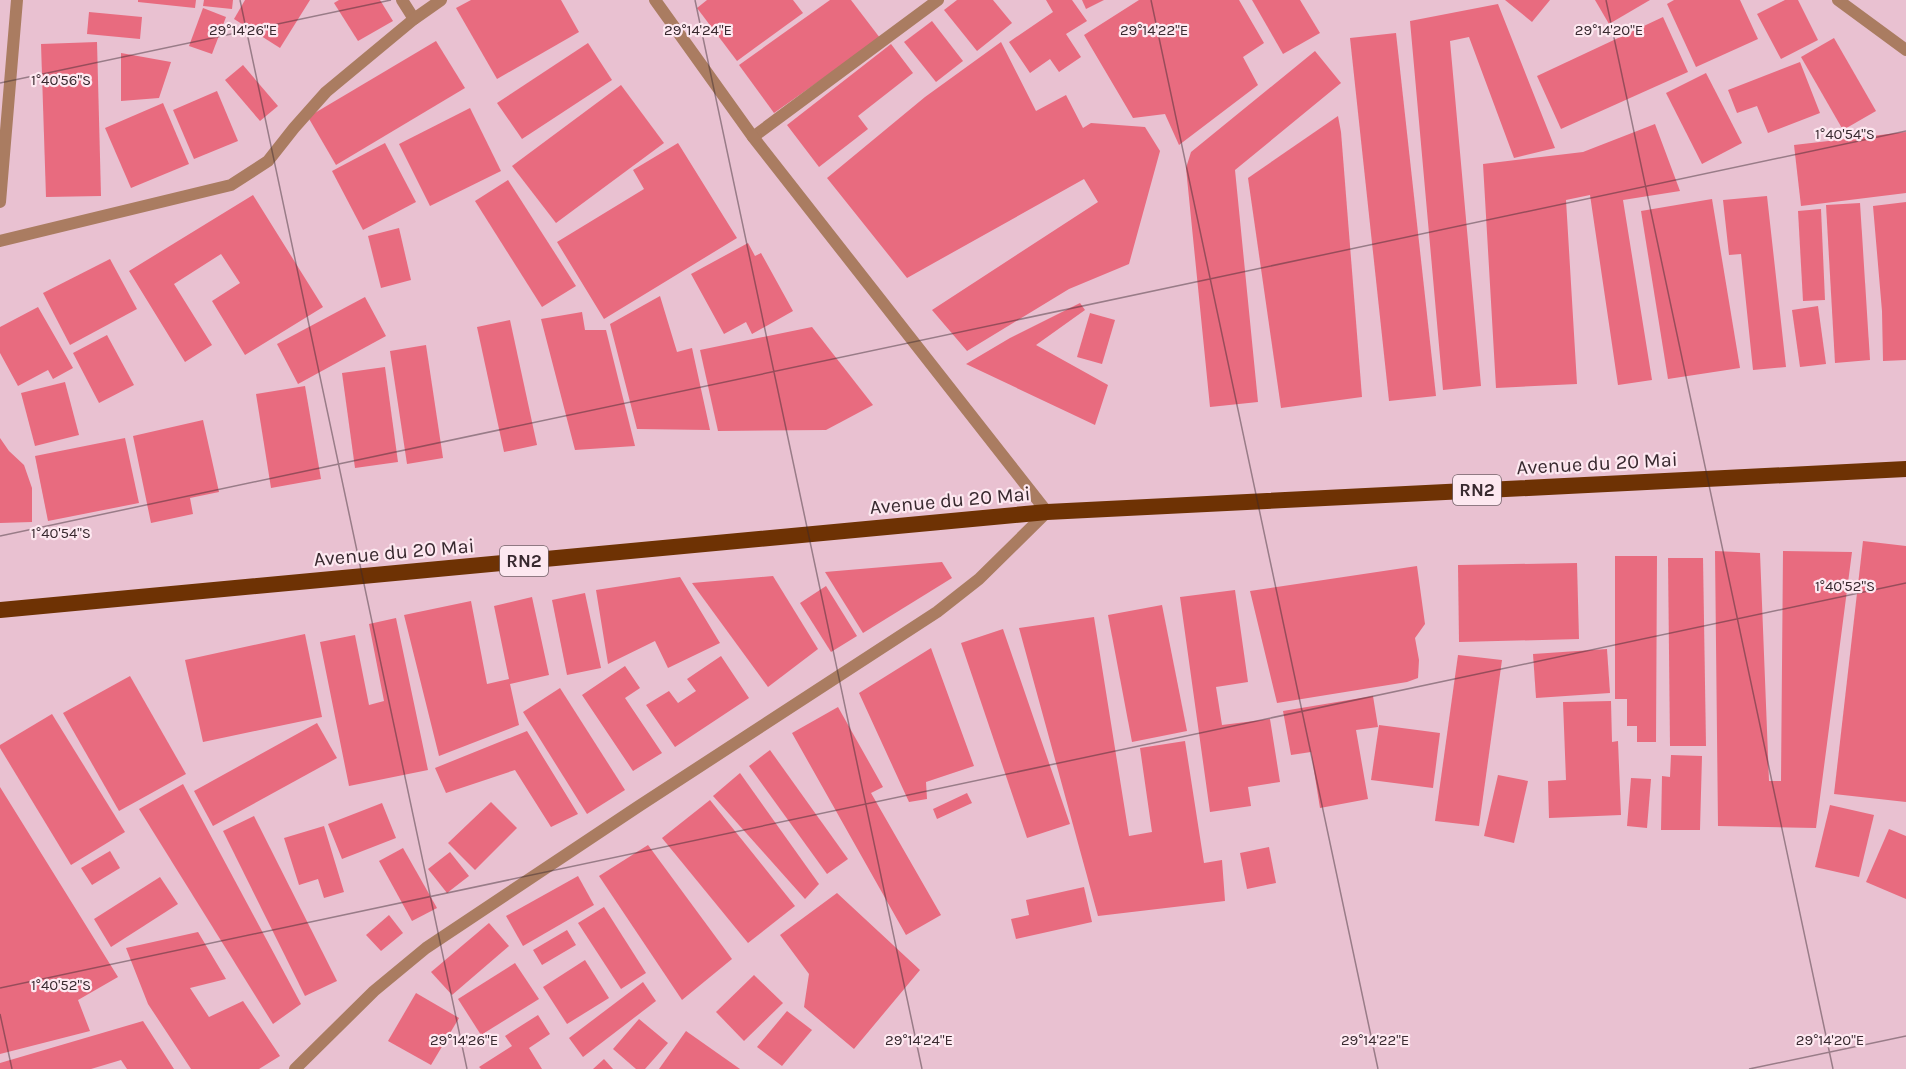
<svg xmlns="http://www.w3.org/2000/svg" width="1906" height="1069" viewBox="0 0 1906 1069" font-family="Karla,sans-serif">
  <rect width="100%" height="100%" fill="#e9c1d1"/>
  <!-- building -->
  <g fill="#e86b7f">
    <path d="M138 0H196L195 8 138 2Z"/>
    <path d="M204 0H233L232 9 203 6Z"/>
    <path d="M245 0H310L280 48 234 19Z"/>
    <path d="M339 0H380L393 21 358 41 334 3Z"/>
    <path d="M471 0H561L579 32 497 79 456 8Z"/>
    <path d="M707 0H793L803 13 737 61 697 8Z"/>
    <path d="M830 0H851L880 38 774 113 739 65Z"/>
    <path d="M957 0H993L1012 23 977 51 944 10Z"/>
    <path d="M1046 0H1072L1087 21 1066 34 1081 57 1059 72 1050 59 1030 73 1009 42 1053 12Z"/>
    <path d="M1082 0H1104L1086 9Z"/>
    <path d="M1139 0H1239L1264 43 1243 57 1258 85 1179 145 1165 114 1133 118 1084 35Z"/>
    <path d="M1252 0H1300L1320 33 1283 54Z"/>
    <path d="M1505 0H1550L1532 22Z"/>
    <path d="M1595 0H1650L1609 24Z"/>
    <path d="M1674 0H1740L1758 39 1696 67 1667 4Z"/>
    <path d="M1785 0H1798L1818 40 1781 59 1757 14Z"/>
    <path d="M1498 4 1555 148 1514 158 1469 37 1450 41 1481 386 1443 390 1410 21Z"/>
    <path d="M203 8 226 17 212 54 189 46Z"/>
    <path d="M89 12 142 17 140 39 87 34Z"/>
    <path d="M1663 17 1688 72 1561 129 1537 76Z"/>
    <path d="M932 21 963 61 936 82 904 42Z"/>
    <path d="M1396 33 1436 396 1389 401 1350 38Z"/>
    <path d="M1834 38 1876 111 1843 130 1801 57Z"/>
    <path d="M436 41 465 88 336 165 308 117Z"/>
    <path d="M97 42 101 196 46 197 41 44Z"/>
    <path d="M1001 42 1036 111 1066 95 1083 128 1091 123 1145 127 1160 151 1129 264 1069 289 967 351 932 310 1098 202 1084 179 907 278 827 178 925 97Z"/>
    <path d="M588 43 612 80 522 139 497 103Z"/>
    <path d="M891 44 913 73 858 116 868 129 819 167 787 125Z"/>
    <path d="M1315 51 1341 83 1235 170 1258 402 1210 407 1186 168 1191 152Z"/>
    <path d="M121 53 171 62 159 98 121 101Z"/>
    <path d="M1800 62 1820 113 1768 133 1757 106 1737 113 1728 90Z"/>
    <path d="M243 65 278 106 260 121 225 80Z"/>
    <path d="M1706 73 1742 143 1702 164 1666 93Z"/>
    <path d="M621 85 664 143 556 223 512 166Z"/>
    <path d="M217 91 238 141 194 159 173 110Z"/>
    <path d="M163 103 189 164 131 188 105 128Z"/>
    <path d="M470 108 501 171 430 206 399 144Z"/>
    <path d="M1338 116 1341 132 1362 397 1281 408 1248 178Z"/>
    <path d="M1655 124 1680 191 1623 200 1652 380 1618 385 1590 195 1566 200 1577 384 1496 388 1483 164 1583 152Z"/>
    <path d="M1906 132V193L1801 206 1794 145Z"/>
    <path d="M385 143 416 202 363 230 332 171Z"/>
    <path d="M678 143 737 238 604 319 557 242 644 189 633 170Z"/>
    <path d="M508 180 576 286 542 307 475 201Z"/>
    <path d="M253 195 323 307 245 355 212 301 240 283 221 254 174 284 212 345 185 362 129 271Z"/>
    <path d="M1767 196 1786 367 1753 370 1741 254 1729 255 1723 200Z"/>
    <path d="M1712 199 1740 368 1668 379 1641 211Z"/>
    <path d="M1906 202V360L1883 361 1882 311 1873 206Z"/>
    <path d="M1860 203 1870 360 1835 363 1826 205Z"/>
    <path d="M1821 209 1825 300 1803 301 1798 211Z"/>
    <path d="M399 228 411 280 381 288 368 236Z"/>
    <path d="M748 243 755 256 761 253 793 311 752 334 746 322 724 334 691 274Z"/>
    <path d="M110 259 137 309 70 345 43 293Z"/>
    <path d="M660 296 677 352 692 348 710 430 637 429 610 324Z"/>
    <path d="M365 297 386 336 298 384 277 344Z"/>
    <path d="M1080 303 1085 310 1036 345 1108 385 1095 425 966 364 1010 338Z"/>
    <path d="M1818 306 1826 364 1800 367 1792 310Z"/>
    <path d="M38 307 73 368 53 379 48 370 18 386 0 353V327Z"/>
    <path d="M582 312 585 330H606L635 446 575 450 541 319Z"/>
    <path d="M1090 313 1115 320 1102 364 1077 357Z"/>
    <path d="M510 320 537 445 504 452 477 327Z"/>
    <path d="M812 327 873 405 826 430 718 431 700 350Z"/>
    <path d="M107 335 134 385 99 403 73 353Z"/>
    <path d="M426 345 443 458 407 464 390 351Z"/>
    <path d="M385 367 398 462 355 468 342 373Z"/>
    <path d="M65 382 79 435 35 446 21 393Z"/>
    <path d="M305 386 321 479 271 488 256 394Z"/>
    <path d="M203 420 219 492 190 498 193 514 151 523 133 436Z"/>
    <path d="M0 438 9 451 24 465 32 488V522L0 523Z"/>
    <path d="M125 438 139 503 48 521 35 456Z"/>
    <path d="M1863 541 1906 546V802L1834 794Z"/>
    <path d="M1715 551 1760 553 1769 781H1781L1783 551 1852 552 1816 828 1718 826Z"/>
    <path d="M1615 556H1657L1656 742H1637V726H1627V699H1615Z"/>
    <path d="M1668 558H1703L1706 746H1670Z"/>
    <path d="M942 562 952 578 863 633 825 572Z"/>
    <path d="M1577 563 1579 639 1459 642 1458 565Z"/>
    <path d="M1417 566 1425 624 1415 638 1419 660 1418 678 1407 682 1277 703 1250 591Z"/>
    <path d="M773 576 818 649 768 687 692 583Z"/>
    <path d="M680 577 720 643 668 668 655 641 608 664 596 590Z"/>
    <path d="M826 586 857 636 831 652 800 603Z"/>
    <path d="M1235 590 1248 682 1216 687 1222 725 1270 719 1280 782 1248 787 1251 806 1210 812 1180 597Z"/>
    <path d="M585 593 601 668 567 675 552 600Z"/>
    <path d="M532 597 549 675 510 684 519 725 439 756 404 615 471 601 487 684 509 679 494 606Z"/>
    <path d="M1162 605 1187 731 1132 742 1108 615Z"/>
    <path d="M1094 617 1129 836 1152 832 1140 748 1185 741 1204 863 1222 860 1225 901 1098 916 1019 628Z"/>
    <path d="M396 618 428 770 349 786 320 642 355 635 369 705 384 701 369 624Z"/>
    <path d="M1003 629 1070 824 1027 838 961 643Z"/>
    <path d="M305 634 322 717 203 742 185 660Z"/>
    <path d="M931 648 974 766 926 782 927 799 909 802 859 693Z"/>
    <path d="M1607 649 1610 693 1536 698 1533 654Z"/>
    <path d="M1458 655 1502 660 1479 826 1435 821Z"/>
    <path d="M721 656 749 698 675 747 646 705 669 691 678 703 696 691 687 679Z"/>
    <path d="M625 666 640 688 625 698 662 753 633 771 582 695Z"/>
    <path d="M130 676 186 774 119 811 63 713Z"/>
    <path d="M560 688 625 790 587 814 523 712Z"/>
    <path d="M1373 696 1378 727 1356 730 1368 799 1320 808 1311 752 1291 755 1283 711Z"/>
    <path d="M1611 701 1612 742 1618 741 1621 815 1549 818 1548 781 1566 780 1563 702Z"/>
    <path d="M838 707 883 787 871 793 941 915 906 935 792 733Z"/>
    <path d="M52 714 125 832 71 865 0 748V745Z"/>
    <path d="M317 723 337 758 213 826 194 791Z"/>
    <path d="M1379 725 1440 733 1433 788 1371 780Z"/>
    <path d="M527 731 578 814 551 827 515 770 446 793 435 768Z"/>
    <path d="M770 750 848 859 827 874 749 766Z"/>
    <path d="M1671 755 1702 756 1700 830H1661L1662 776 1670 777Z"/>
    <path d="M740 773 819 884 805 899 713 796Z"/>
    <path d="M1498 775 1528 781 1514 843 1484 836Z"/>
    <path d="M1631 778 1651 779 1647 828 1627 826Z"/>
    <path d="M183 784 301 1004 273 1024 139 809Z"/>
    <path d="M0 787 118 977 78 1000 90 1031 0 1054Z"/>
    <path d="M967 793 972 803 937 819 933 809Z"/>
    <path d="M710 800 795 906 748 943 662 838Z"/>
    <path d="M491 802 517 828 475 870 448 843Z"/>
    <path d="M382 803 396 838 342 859 328 824Z"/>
    <path d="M1830 805 1874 815 1859 877 1815 867Z"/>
    <path d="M254 816 337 981 305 996 223 831Z"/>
    <path d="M324 826 344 892 324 898 318 879 299 885 284 838Z"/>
    <path d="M1889 829 1906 836V899L1866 882Z"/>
    <path d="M648 845 732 959 682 1000 599 876Z"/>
    <path d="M1269 847 1276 883 1247 889 1240 853Z"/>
    <path d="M403 848 437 908 412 921 379 861Z"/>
    <path d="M110 851 120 868 92 885 81 868Z"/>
    <path d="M450 852 469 876 447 893 428 869Z"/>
    <path d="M578 876 594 905 523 946 506 916Z"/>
    <path d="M160 877 178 904 111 947 94 919Z"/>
    <path d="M1084 887 1092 922 1016 939 1011 919 1029 915 1026 900Z"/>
    <path d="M837 893 920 970 854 1049 804 1007 809 974 780 935Z"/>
    <path d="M604 907 646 973 621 989 578 923Z"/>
    <path d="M389 915 403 933 381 951 366 935Z"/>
    <path d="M489 923 509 946 452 995 431 972Z"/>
    <path d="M567 930 576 945 542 965 533 950Z"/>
    <path d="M198 932 226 979 190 988 209 1017 243 1001 280 1056 259 1069H191L148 1004 126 948Z"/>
    <path d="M585 960 609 998 567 1024 543 987Z"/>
    <path d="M515 963 539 999 481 1035 458 999Z"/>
    <path d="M754 975 783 1003 744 1041 716 1012Z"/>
    <path d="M643 982 656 1001 583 1057 569 1038Z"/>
    <path d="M416 993 459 1018 431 1065 388 1041Z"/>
    <path d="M787 1011 812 1030 782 1066 757 1047Z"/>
    <path d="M538 1015 550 1034 529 1048 542 1069H481L479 1067 512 1046 505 1036Z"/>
    <path d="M639 1019 668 1043 645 1069H636L613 1049Z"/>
    <path d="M143 1021 174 1069H127L121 1060 91 1069H0V1063Z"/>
    <path d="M686 1031 740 1069H659Z"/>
    <path d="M604 1059 613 1069H593Z"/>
  </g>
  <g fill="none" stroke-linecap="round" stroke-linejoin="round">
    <!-- minor -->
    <g stroke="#aa7c61" stroke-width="12">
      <path d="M402 0 414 19"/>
      <path d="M1838 0 1906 50"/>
      <path d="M753 137 938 0"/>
      <path d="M0 202 17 0"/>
      <path d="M0 241 231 185 268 161 294 128 326 92 414 19 441 0"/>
      <path d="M295 1069 374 991 426 948 639 806 937 612 979 579 1047 512 753 137 655 0"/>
    </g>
    <!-- trunk -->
    <path stroke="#6e3204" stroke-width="16" d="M0 610 1047 512 1906 469"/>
  </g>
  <!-- ticks -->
  <path fill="none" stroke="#38292f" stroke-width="1.5" stroke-opacity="0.45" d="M240 0 467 1069M695 0 922 1069M1151 0 1378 1069M1606 0 1833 1069M0 83 391 0M0 536 1906 131M0 988 1906 583M0 1014 12 1069M1749 1069 1906 1036"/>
  <g text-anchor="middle" stroke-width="4.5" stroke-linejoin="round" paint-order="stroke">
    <!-- shield labels -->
    <g fill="#fde8f0" stroke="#736269" stroke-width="1.5">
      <rect x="1453" y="475" width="48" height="30" rx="4.5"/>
      <rect x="500" y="546" width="48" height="30" rx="4.5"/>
    </g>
    <g font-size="18" font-weight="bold" fill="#38292f">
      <text x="1477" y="496">RN2</text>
      <text x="524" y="567">RN2</text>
    </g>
    <!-- street labels -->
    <g font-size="20" fill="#38292f" stroke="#fde8f0">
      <text transform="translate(1597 463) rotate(-3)" y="7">Avenue du 20 Mai</text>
      <text transform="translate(950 500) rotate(-5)" y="7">Avenue du 20 Mai</text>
      <text transform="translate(394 552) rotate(-5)" y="7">Avenue du 20 Mai</text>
    </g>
  </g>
  <g font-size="15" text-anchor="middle" fill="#38292f" stroke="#fde8f0" stroke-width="4.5" stroke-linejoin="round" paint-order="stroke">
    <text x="243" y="35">29°14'26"E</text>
    <text x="698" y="35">29°14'24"E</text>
    <text x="1154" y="35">29°14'22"E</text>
    <text x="1609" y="35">29°14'20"E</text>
    <text x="61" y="85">1°40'56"S</text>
    <text x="1845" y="139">1°40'54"S</text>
    <text x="61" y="538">1°40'54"S</text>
    <text x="1845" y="591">1°40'52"S</text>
    <text x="61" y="990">1°40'52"S</text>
    <text x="464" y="1045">29°14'26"E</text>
    <text x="919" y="1045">29°14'24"E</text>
    <text x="1375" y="1045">29°14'22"E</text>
    <text x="1830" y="1045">29°14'20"E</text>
  </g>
</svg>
